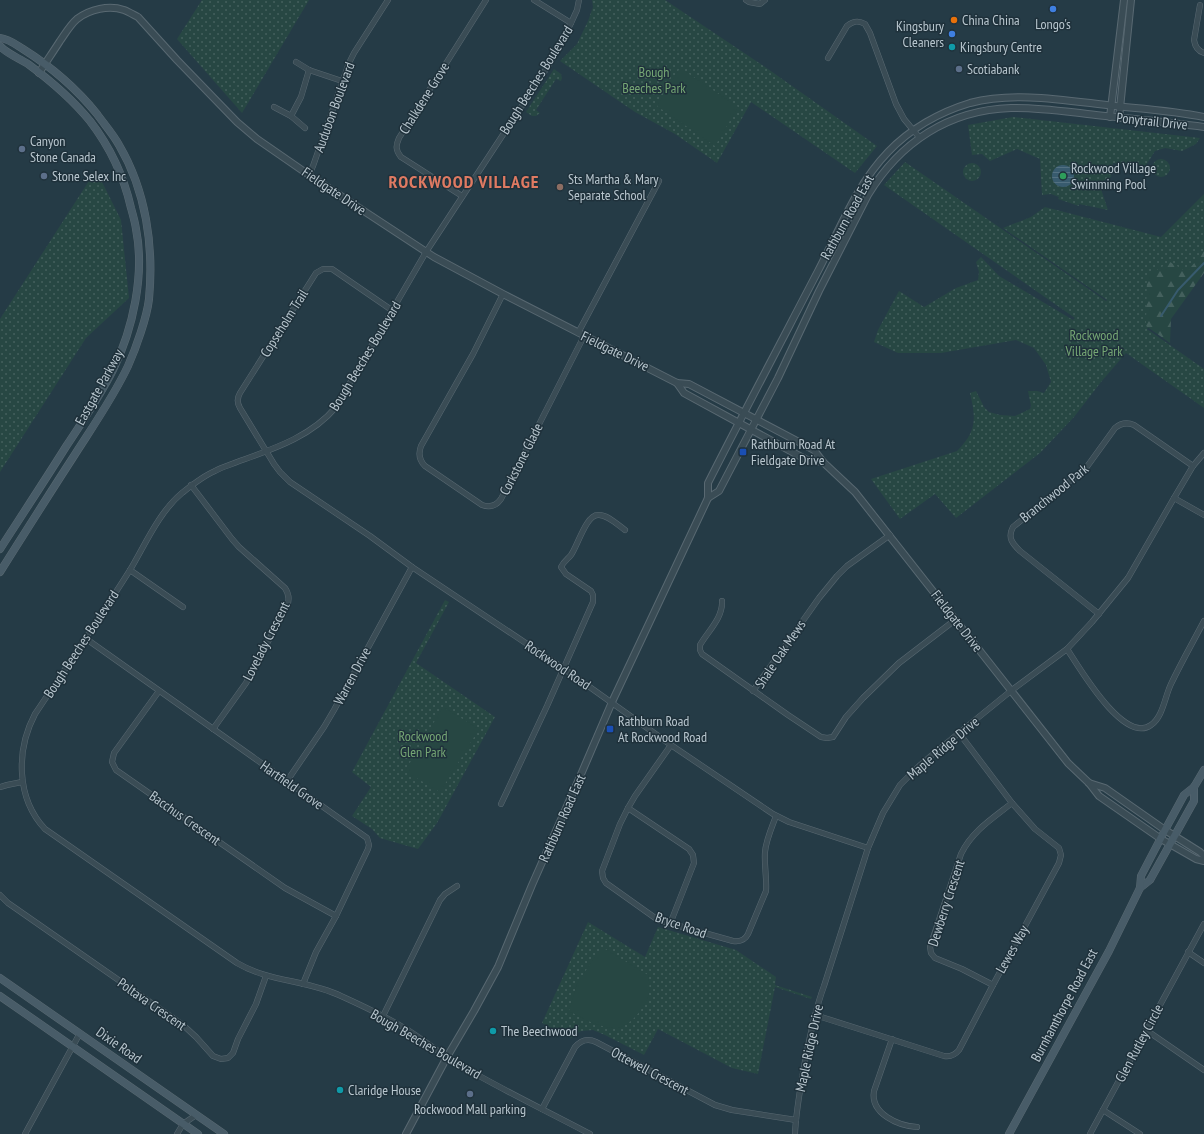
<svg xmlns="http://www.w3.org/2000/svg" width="1204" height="1134" viewBox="0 0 1204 1134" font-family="'PT Sans Narrow',sans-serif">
  <defs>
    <pattern id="grass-dots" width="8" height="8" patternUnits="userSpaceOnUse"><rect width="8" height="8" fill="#274743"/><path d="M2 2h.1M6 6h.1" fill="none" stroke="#44605d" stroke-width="1.8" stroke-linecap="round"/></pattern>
    <pattern id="forest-firs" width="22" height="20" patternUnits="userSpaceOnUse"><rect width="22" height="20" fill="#274743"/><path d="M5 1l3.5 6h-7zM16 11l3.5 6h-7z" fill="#44605d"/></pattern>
    <pattern id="water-rules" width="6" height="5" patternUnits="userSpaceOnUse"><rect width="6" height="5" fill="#385b6e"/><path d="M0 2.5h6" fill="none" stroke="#537182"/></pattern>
  </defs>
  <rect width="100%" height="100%" fill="#253b46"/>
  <!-- grass -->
  <g fill="url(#grass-dots)">
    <path d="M202 0H309L242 113 177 39Z"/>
    <path d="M592 0H665L768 69 877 146 855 173 751 102 717 163 675 134 635 112 560 61 577 44 588 21 593 7Z"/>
    <path d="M554 69 561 74 562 78 561 81 556 79 536 110 540 113 536 116H532L526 112Z"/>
    <path d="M1013 117 1200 138 1196 144 1182 151 1165 148 1155 151 1145 167 1113 163 1111 177 1099 183 1108 210 1079 204V206L1058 199 1059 197 1051 194 1042 195 1040 159 1017 149 990 161 982 154 972 155 968 125Z"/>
    <circle cx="1161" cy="168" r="9"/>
    <path d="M905 162 1106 301 1107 300 1003 228 1031 217 1045 207 1161 237 1204 194V273L1199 269 1147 329 1204 369V408L1126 353 1101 382 1074 417 1040 453 956 518 935 494 900 519 871 479 957 451C977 431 976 419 970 393L976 391 984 407 989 412 1000 415 1015 416 1030 409 1031 406 1028 391H1037L1044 393 1051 382 1046 365 1034 348 1016 340 941 353H898L874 342 878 330 899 291 924 307 956 288 978 280 979 272 976 262 981 257 999 276 1073 320 1075 318 884 185Z"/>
    <circle cx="972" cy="172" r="9"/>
    <path d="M96 170 121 220 129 298 86 338 0 472V319Z"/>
    <path d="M445 600 449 602 416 663 495 717 437 823 418 849 380 838 372 829 352 816 371 787 352 772Z"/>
    <path d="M588 922 645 957 658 927 736 950 776 977 775 985 812 997 811 999 775 987 758 1074 732 1068 658 1029 644 1055 605 1035 593 1030 581 1031 571 1038 542 1023Z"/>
  </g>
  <!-- forest -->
  <path fill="url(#forest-firs)" d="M1204 251V273L1171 319 1170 343 1146 326 1147 276 1170 262 1187 272Z"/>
  <!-- pitch -->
  <g fill="#274743">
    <path d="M680 68 738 107 715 146 657 106Z"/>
    <path d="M443 707 479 729 440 792 405 771Z"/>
    <path d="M600 949H605L648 975C649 981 650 987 649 993 646 1007 628 1030 613 1028 597 1027 582 1018 569 1011L577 984Z"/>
  </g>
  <!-- water -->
  <circle fill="url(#water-rules)" cx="1063" cy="176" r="11"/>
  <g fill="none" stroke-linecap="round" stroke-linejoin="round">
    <!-- stream -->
    <path stroke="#385b6e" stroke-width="2" d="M1161 316 1178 290 1204 263"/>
    <!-- minor casing -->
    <g stroke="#596972" stroke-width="6">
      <g id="minor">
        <path d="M534 0 571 23"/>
        <path d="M579 0 577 10 571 23 550 63 426 252 336 407C311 437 273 449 237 462 230 465 222 467 215 471 203 476 192 485 182 493 159 512 145 545 130 570 99 619 67 666 35 714 16 750 16 798 45 829L237 963C269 982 308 980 341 996 363 1006 385 1016 406 1029 421 1038 434 1049 448 1058 494 1086 543 1109 590 1134"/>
        <path d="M746 0 749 2 760 4 765 0"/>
        <path d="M1200 5 1194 40C1195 47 1198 51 1204 53"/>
        <path d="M828 58 847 26C853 21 858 20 865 24L870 33 896 104 904 119 919 137"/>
        <path d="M296 62 309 70 342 81"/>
        <path d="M274 107 291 116 305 128"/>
        <path d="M291 116 301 97 309 70"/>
        <path d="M309 175 313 166 349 63 354 53 388 0"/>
        <path d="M462 196 401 157C395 150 396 145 399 138L486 0"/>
        <path d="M503 294 473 354 421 446C418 454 419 460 425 466L482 505C490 508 496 506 501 499L584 336"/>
        <path d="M393 311 332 269H323L316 273 240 393C237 398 237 403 240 408L274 464 280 472 290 482 370 536 412 567 563 668 671 745 773 814 789 822 868 848"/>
        <path d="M578 333 659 181"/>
        <path d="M191 485 232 539 239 547 285 588C289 594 290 599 287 606L246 683 213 729"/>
        <path d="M1174 498 1204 515"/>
        <path d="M130 570 183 607"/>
        <path d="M722 601C723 618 708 631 700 645V650L702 654 788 715 821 737 827 738 833 737 846 717 863 698 899 663 955 620"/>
        <path d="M1099 614 1020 551C1013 544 1007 538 1013 527L1086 468 1115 428C1121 423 1127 422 1134 425L1193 466"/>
        <path d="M85 638 367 838 369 845 368 849 336 916 316 952 303 984"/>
        <path d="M1067 649C1079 667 1124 745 1151 725 1163 717 1165 696 1171 684 1181 663 1193 642 1204 621"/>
        <path d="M159 691 114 753 112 762 116 770 285 888 336 916"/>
        <path d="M753 691 819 598 837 576 847 566 890 535"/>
        <path d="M671 745 635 796 628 808 620 824 602 871 603 878 606 883 658 920 733 941C740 942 745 940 748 934L766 891C767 878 764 865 765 852 766 840 772 827 776 816"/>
        <path d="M287 781 324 727 334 710 412 567"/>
        <path d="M0 787 7 785 22 782"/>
        <path d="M501 804 547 706 593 602V595L591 591 566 574 561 567C564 561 568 559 571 555 578 545 586 515 598 515 607 514 618 525 625 530"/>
        <path d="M628 808 689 849 693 855 694 863 670 924"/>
        <path d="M0 895 8 903 183 1025 196 1037 213 1056 221 1059 228 1058 233 1053 238 1039 256 1004 266 976"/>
        <path d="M1188 952 1204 963"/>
        <path d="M993 985 962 969 935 958 931 953 930 947 961 854C972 831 993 818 1012 803"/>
        <path d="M815 1015 944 1056C950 1057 955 1055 959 1050L993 985 1059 863 1061 855 1059 848 1035 829 1012 803 959 733"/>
        <path d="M383 1016 440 900 445 894 457 886"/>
        <path d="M1146 1030 1204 1070"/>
        <path d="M892 1039 874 1091C870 1114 899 1126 917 1127"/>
        <path d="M542 1109 575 1047C581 1040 588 1038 596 1042L715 1105 732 1110 796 1120"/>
        <path d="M1103 1110 1140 1134"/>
        <path d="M25 1134 80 1033"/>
        <path d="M177 1134 183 1124 196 1115"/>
        <path d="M795 1134C796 1109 801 1085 805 1061 810 1035 815 1010 824 986L868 848 883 813 900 785 919 766 932 755 1012 690 1067 649 1092 622 1128 578 1174 498 1193 466 1204 453"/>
        <path d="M1090 1134 1204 924"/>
      </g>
    </g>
    <!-- tertiary casing -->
    <g stroke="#596972" stroke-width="8">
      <g id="tertiary">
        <path d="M39 73C46 62 53 52 60 41 65 34 70 25 77 19 90 9 109 5 124 10 129 12 134 15 138 17L177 60 237 122 257 139 309 175 434 257 503 294 677 383 689 384 814 450 823 462 855 492 1068 763 1089 783 1099 796 1161 839 1196 859 1204 861"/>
        <path d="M1110 117 1124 0"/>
        <path d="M1119 118 1131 0"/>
        <path d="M677 383 684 393 807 460 823 462"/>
        <path d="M708 498 719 491 778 378 819 291 868 195C900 142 949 110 1011 108 1039 107 1068 112 1096 115 1132 119 1168 122 1204 127"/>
        <path d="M1089 783 1105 788 1165 830 1200 852 1204 856"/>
        <path d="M406 1134 447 1057 474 1011 498 967 532 885 582 772 612 702 708 498V483C744 412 781 342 818 271 839 231 856 185 888 152 910 129 940 112 970 103 1017 91 1068 101 1115 106 1145 109 1175 111 1204 117"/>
      </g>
    </g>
    <!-- secondary casing -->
    <g stroke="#596972" stroke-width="8">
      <g id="secondary">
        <path d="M0 38C9 39 15 44 23 49 50 66 76 88 97 114 104 124 113 134 119 145 146 191 154 246 149 299 147 317 136 348 128 366 113 398 91 429 72 459 48 496 24 534 0 572"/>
        <path d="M0 46C7 54 19 58 28 64 51 81 72 99 90 121 110 147 124 177 131 208 133 215 135 222 136 229 145 274 133 329 113 370 100 396 83 421 67 445 45 480 22 515 0 549"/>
        <path d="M1140 888 1150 880 1194 801V787"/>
        <path d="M0 978 224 1134"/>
        <path d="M0 996 198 1134"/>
        <path d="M1009 1134 1109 951 1140 888 1141 876 1165 830 1184 795 1194 787 1204 770"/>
      </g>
    </g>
    <!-- minor -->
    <use href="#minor" stroke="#3a4c55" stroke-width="5"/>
    <!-- tertiary -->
    <use href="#tertiary" stroke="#3a4c55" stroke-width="6"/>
    <!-- secondary -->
    <use href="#secondary" stroke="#485c68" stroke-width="7"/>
  </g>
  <!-- markers -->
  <g fill="#3f7fe0" stroke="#1f313b" stroke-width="1.5">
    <circle cx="1053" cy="9" r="4"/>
    <circle cx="952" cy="34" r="4"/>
  </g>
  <circle fill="#e8710a" stroke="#1f313b" stroke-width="1.5" cx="954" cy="20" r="4"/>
  <g fill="#0f9aa8" stroke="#1f313b" stroke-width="1.5">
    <circle cx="952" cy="47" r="4"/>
    <circle cx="493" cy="1031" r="4"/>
    <circle cx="340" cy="1090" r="4"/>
  </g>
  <g fill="#5c6f8a" stroke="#1f313b" stroke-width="1.5">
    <circle cx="959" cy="69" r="4"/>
    <circle cx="22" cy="149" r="4"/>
    <circle cx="44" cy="176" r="4"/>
    <circle cx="470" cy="1094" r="4"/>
  </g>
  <circle fill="#2e9e5b" stroke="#1f313b" stroke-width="1.5" cx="1063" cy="176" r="4"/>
  <circle fill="#8d6e63" stroke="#1f313b" stroke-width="1.5" cx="560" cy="187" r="4"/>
  <g fill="#1a4fb4" stroke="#1f313b" stroke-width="1.5">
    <rect x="739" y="448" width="8" height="8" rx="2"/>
    <rect x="606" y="725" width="8" height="8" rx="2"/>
  </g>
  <g text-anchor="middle" stroke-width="3" stroke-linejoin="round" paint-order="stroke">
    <!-- poi labels -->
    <g font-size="14" fill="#b8c6ce" stroke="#1f313b" text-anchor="start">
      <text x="962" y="25">China China</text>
      <text x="1053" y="29" text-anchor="middle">Longo's</text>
      <text x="944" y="31" text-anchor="end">Kingsbury<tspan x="944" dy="16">Cleaners</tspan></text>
      <text x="960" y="52">Kingsbury Centre</text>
      <text x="967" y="74">Scotiabank</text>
      <text x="30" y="146">Canyon<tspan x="30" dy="16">Stone Canada</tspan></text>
      <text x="1071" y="173">Rockwood Village<tspan x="1071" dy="16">Swimming Pool</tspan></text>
      <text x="52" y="181">Stone Selex Inc</text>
      <text x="568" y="184">Sts Martha &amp; Mary<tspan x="568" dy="16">Separate School</tspan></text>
      <text x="751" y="449">Rathburn Road At<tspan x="751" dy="16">Fieldgate Drive</tspan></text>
      <text x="618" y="726">Rathburn Road<tspan x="618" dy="16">At Rockwood Road</tspan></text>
      <text x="501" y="1036">The Beechwood</text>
      <text x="348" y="1095">Claridge House</text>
      <text x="470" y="1114" text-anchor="middle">Rockwood Mall parking</text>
    </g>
    <!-- park labels -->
    <g font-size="14" fill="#75a674" stroke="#1f313b">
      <text x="654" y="77">Bough<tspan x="654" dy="16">Beeches Park</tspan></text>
      <text x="1094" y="340">Rockwood<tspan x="1094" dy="16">Village Park</tspan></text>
      <text x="423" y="741">Rockwood<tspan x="423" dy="16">Glen Park</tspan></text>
    </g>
    <!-- street labels -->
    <g font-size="14" fill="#b8c6ce" stroke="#1f313b">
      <text transform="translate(536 80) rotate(-58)" y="5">Bough Beeches Boulevard</text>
      <text transform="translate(424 98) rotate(-58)" y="5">Chalkdene Grove</text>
      <text transform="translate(334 107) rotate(-70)" y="5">Audubon Boulevard</text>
      <text transform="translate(1152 121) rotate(6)" y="5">Ponytrail Drive</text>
      <text transform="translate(334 191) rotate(34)" y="5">Fieldgate Drive</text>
      <text transform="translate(847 217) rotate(-61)" y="5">Rathburn Road East</text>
      <text transform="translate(284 323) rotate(-58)" y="5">Copseholm Trail</text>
      <text transform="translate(615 351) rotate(26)" y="5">Fieldgate Drive</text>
      <text transform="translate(365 356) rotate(-59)" y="5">Bough Beeches Boulevard</text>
      <text transform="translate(99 387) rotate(-61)" y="5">Eastgate Parkway</text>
      <text transform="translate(521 459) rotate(-63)" y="5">Corkstone Glade</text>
      <text transform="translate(1054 493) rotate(-39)" y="5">Branchwood Park</text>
      <text transform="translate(957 621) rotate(52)" y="5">Fieldgate Drive</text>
      <text transform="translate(266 641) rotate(-63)" y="5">Lovelady Crescent</text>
      <text transform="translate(81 644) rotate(-57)" y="5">Bough Beeches Boulevard</text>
      <text transform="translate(780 654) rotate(-56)" y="5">Shale Oak Mews</text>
      <text transform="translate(558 665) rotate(34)" y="5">Rockwood Road</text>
      <text transform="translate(352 676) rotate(-62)" y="5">Warren Drive</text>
      <text transform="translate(943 748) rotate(-40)" y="5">Maple Ridge Drive</text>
      <text transform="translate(292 785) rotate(35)" y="5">Hartfield Grove</text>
      <text transform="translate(185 818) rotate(35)" y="5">Bacchus Crescent</text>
      <text transform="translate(562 818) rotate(-66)" y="5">Rathburn Road East</text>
      <text transform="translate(946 903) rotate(-72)" y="5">Dewberry Crescent</text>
      <text transform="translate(681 925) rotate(19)" y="5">Bryce Road</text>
      <text transform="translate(1012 949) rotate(-61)" y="5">Lewes Way</text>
      <text transform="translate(152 1004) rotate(35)" y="5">Poltava Crescent</text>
      <text transform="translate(1064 1005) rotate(-62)" y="5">Burnhamthorpe Road East</text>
      <text transform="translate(1139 1043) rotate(-62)" y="5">Glen Rutley Circle</text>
      <text transform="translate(426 1044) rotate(30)" y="5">Bough Beeches Boulevard</text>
      <text transform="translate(119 1045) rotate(35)" y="5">Dixie Road</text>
      <text transform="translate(809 1048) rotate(-78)" y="5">Maple Ridge Drive</text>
      <text transform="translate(650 1071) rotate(28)" y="5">Ottewell Crescent</text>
    </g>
    <!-- district labels -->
    <g font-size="18" font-weight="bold" letter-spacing="1" fill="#df7a62" stroke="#1f313b">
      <text x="464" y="188">ROCKWOOD VILLAGE</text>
    </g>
  </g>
</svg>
